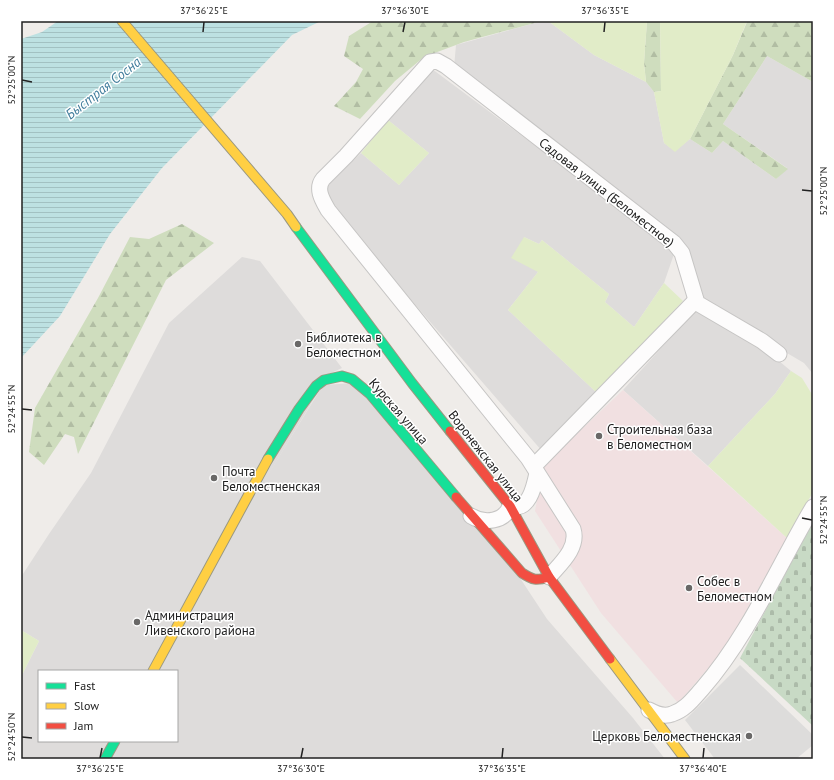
<svg xmlns="http://www.w3.org/2000/svg" width="834" height="780" viewBox="0 0 834 780" font-family="'PT Sans',sans-serif">
  <defs>
    <pattern id="forest-firs" width="22" height="20" patternUnits="userSpaceOnUse"><rect width="22" height="20" fill="#cfddbe"/><path d="M5 1l3.5 6h-7zM16 11l3.5 6h-7z" fill="#b1bda3"/></pattern>
    <pattern id="cemetery-stones" width="16" height="16" patternUnits="userSpaceOnUse"><rect width="16" height="16" fill="#c8dac5"/><path d="M2 7V4a2 2 0 0 1 4 0v3zM10 15v-3a2 2 0 0 1 4 0v3z" fill="#acbba9"/></pattern>
    <pattern id="water-rules" width="6" height="5" patternUnits="userSpaceOnUse"><rect width="6" height="5" fill="#bde1e2"/><path d="M0 2.5h6" fill="none" stroke="#a2c1c2"/></pattern>
  </defs>
  <rect width="100%" height="100%" fill="#efece9"/>
  <!-- residential -->
  <g fill="#dedcdb">
    <path d="M542 21H548L594 55 646 82 654 92 664 143 675 151 690 139 712 153 723 141 776 179 787 168 723 124 767 56 813 82V374L804 363 787 353 742 320 704 299 684 245 454 67 456 45Z"/>
    <path d="M432 69 634 219 674 254 664 283 634 327 605 302 609 294 542 240 539 244 524 237 538 272 508 310 596 392 542 451 327 203 324 188 361 153 399 185 429 153 388 120Z"/>
    <path d="M242 257 260 261 342 368 329 374 150 671H39V741H111L101 759H21V677L39 641 21 630V577L49 534 91 473 169 323Z"/>
    <path d="M695 311 755 341 791 371 775 394 708 466 623 390Z"/>
    <path d="M354 383 520 578 547 619 633 718 665 759H110L120 741H177V671H158L234 530 323 385Z"/>
  </g>
  <!-- commercial -->
  <path fill="#f1e0e1" d="M623 390 787 538 724 650 678 703 601 613 535 511 544 465Z"/>
  <!-- religious -->
  <path fill="#dddcdb" d="M740 665 813 735V745L796 759H715L685 720Z"/>
  <!-- forest -->
  <g fill="url(#forest-firs)">
    <path d="M373 21H542L464 42 424 57 395 81 360 119 334 106 356 82 363 69 344 56 349 36Z"/>
    <path d="M647 21H660L661 91 654 92 646 82 644 63Z"/>
    <path d="M745 21H813V82L767 56 723 124 788 169 776 179 723 141 712 153 690 139 733 55 747 22Z"/>
    <path d="M182 224 214 243 166 280 78 454 74 437 65 434 44 465 29 452 35 408 98 298 130 237 149 239Z"/>
  </g>
  <!-- cemetery -->
  <path fill="url(#cemetery-stones)" d="M813 522V726L740 658Z"/>
  <!-- garden -->
  <g fill="#e1ecc8">
    <path d="M548 21H647L644 63 646 82 594 55Z"/>
    <path d="M660 21H747L733 55 690 139 675 152 664 143 654 92 661 91Z"/>
    <path d="M388 120 429 153 399 185 361 153Z"/>
    <path d="M524 237 539 244 542 240 609 294 605 302 634 327 664 283 683 301 596 392 508 310 538 272 511 258Z"/>
    <path d="M791 371 802 378 813 396V492L787 538 708 466 775 394Z"/>
    <path d="M21 630 39 641 21 677Z"/>
  </g>
  <!-- water -->
  <path fill="url(#water-rules)" d="M58 21H321L292 35 162 168 110 234 60 316 21 358V39L42 32Z"/>
  <g fill="none" stroke-linecap="round" stroke-linejoin="round">
    <!-- street casing -->
    <g stroke="#c6c5c4" stroke-width="17">
      <g id="street">
        <path d="M534 466 696 300"/>
        <path d="M471 516C484 524 505 522 510 506 529 512 534 487 537 473"/>
        <path d="M549 577C560 564 579 548 573 529L528 458 328 210C323 201 315 189 323 179L346 156 430 62 437 61 446 66 674 243 682 253 697 303 762 341 779 354"/>
        <path d="M649 710C656 714 664 717 672 714 685 710 693 699 702 689 749 635 777 568 813 507"/>
      </g>
    </g>
    <!-- fast casing -->
    <g stroke="#9a9880" stroke-width="11">
      <g id="fast">
        <path d="M296 227 412 383 450 431"/>
        <path d="M268 459 299 409 316 386 324 380 342 376 352 379 370 394 456 497"/>
        <path d="M105 759 115 741"/>
      </g>
    </g>
    <!-- slow casing -->
    <g stroke="#9a9880" stroke-width="11">
      <g id="slow">
        <path d="M122 21 287 214 296 227"/>
        <path d="M610 659 685 759"/>
        <path d="M153 671 268 459"/>
      </g>
    </g>
    <!-- jam casing -->
    <g stroke="#9a9880" stroke-width="11">
      <g id="jam">
        <path d="M450 431 510 506 549 577 610 659"/>
        <path d="M456 497 522 573C533 580 536 581 549 577"/>
      </g>
    </g>
    <!-- street -->
    <use href="#street" stroke="#fdfcfc" stroke-width="15"/>
    <!-- fast -->
    <use href="#fast" stroke="#16e098" stroke-width="9"/>
    <!-- slow -->
    <use href="#slow" stroke="#ffcf43" stroke-width="9"/>
    <!-- jam -->
    <use href="#jam" stroke="#f24e42" stroke-width="9"/>
  </g>
  <!-- ticks -->
  <path fill="none" stroke="#212121" stroke-width="1.5" d="M203 32 204 22M403 32 405 22M604 32 605 22M22 80 32 82M802 190 812 191M22 409 32 410M802 518 812 520M22 737 32 738M100 758 102 748M301 758 303 748M502 758 503 748M703 758 704 748"/>
  <!-- markers -->
  <g fill="#696867" stroke="#fff" stroke-width="1.5">
    <circle cx="298" cy="344" r="4"/>
    <circle cx="599" cy="436" r="4"/>
    <circle cx="214" cy="478" r="4"/>
    <circle cx="689" cy="588" r="4"/>
    <circle cx="137" cy="622" r="4"/>
    <circle cx="749" cy="736" r="4"/>
  </g>
  <g text-anchor="middle" stroke-width="3" stroke-linejoin="round" paint-order="stroke">
    <!-- street labels -->
    <g font-size="13" fill="#212121" stroke="#fff">
      <text transform="translate(607 192) rotate(38)" y="5">Садовая улица (Беломестное)</text>
      <text transform="translate(399 411) rotate(49)" y="5">Курская улица</text>
      <text transform="translate(486 456) rotate(52)" y="5">Воронежская улица</text>
    </g>
    <!-- poi labels -->
    <g font-size="13" fill="#212121" stroke="#fff" text-anchor="start">
      <text x="306" y="342">Библиотека в<tspan x="306" dy="15">Беломестном</tspan></text>
      <text x="607" y="434">Строительная база<tspan x="607" dy="15">в Беломестном</tspan></text>
      <text x="222" y="476">Почта<tspan x="222" dy="15">Беломестненская</tspan></text>
      <text x="697" y="586">Собес в<tspan x="697" dy="15">Беломестном</tspan></text>
      <text x="145" y="620">Администрация<tspan x="145" dy="15">Ливенского района</tspan></text>
      <text x="741" y="741" text-anchor="end">Церковь Беломестненская</text>
    </g>
    <!-- water labels -->
    <g font-size="14" font-style="italic" fill="#417d9c" stroke="#fff">
      <text transform="translate(103 88) rotate(-38)" y="5">Быстрая Сосна</text>
    </g>
  </g>
  <!-- border -->
  <rect width="834" height="780" fill="none" stroke="#ffffff" stroke-width="44"/>
  <!-- legend -->
  <rect x="38" y="670" width="140" height="72" fill="#ffffff" stroke="#a6a6a6"/>
  <rect x="46" y="683" width="20" height="6" fill="#16e098" stroke="#a6a6a6"/>
  <text x="74" y="690" font-size="12" fill="#212121">Fast</text>
  <rect x="46" y="703" width="20" height="6" fill="#ffcf43" stroke="#a6a6a6"/>
  <text x="74" y="710" font-size="12" fill="#212121">Slow</text>
  <rect x="46" y="723" width="20" height="6" fill="#f24e42" stroke="#a6a6a6"/>
  <text x="74" y="730" font-size="12" fill="#212121">Jam</text>
  <rect x="22" y="22" width="790" height="736" fill="none" stroke="#212121" stroke-width="1.5"/>
  <g font-size="10" text-anchor="middle" fill="#212121">
    <text x="204" y="14">37°36'25"E</text>
    <text x="405" y="14">37°36'30"E</text>
    <text x="605" y="14">37°36'35"E</text>
    <text transform="translate(11 80) rotate(-90)" y="4">52°25'00"N</text>
    <text transform="translate(823 191) rotate(-90)" y="4">52°25'00"N</text>
    <text transform="translate(11 409) rotate(-90)" y="4">52°24'55"N</text>
    <text transform="translate(823 520) rotate(-90)" y="4">52°24'55"N</text>
    <text transform="translate(11 737) rotate(-90)" y="4">52°24'50"N</text>
    <text x="100" y="772">37°36'25"E</text>
    <text x="301" y="772">37°36'30"E</text>
    <text x="502" y="772">37°36'35"E</text>
    <text x="703" y="772">37°36'40"E</text>
  </g>
</svg>
